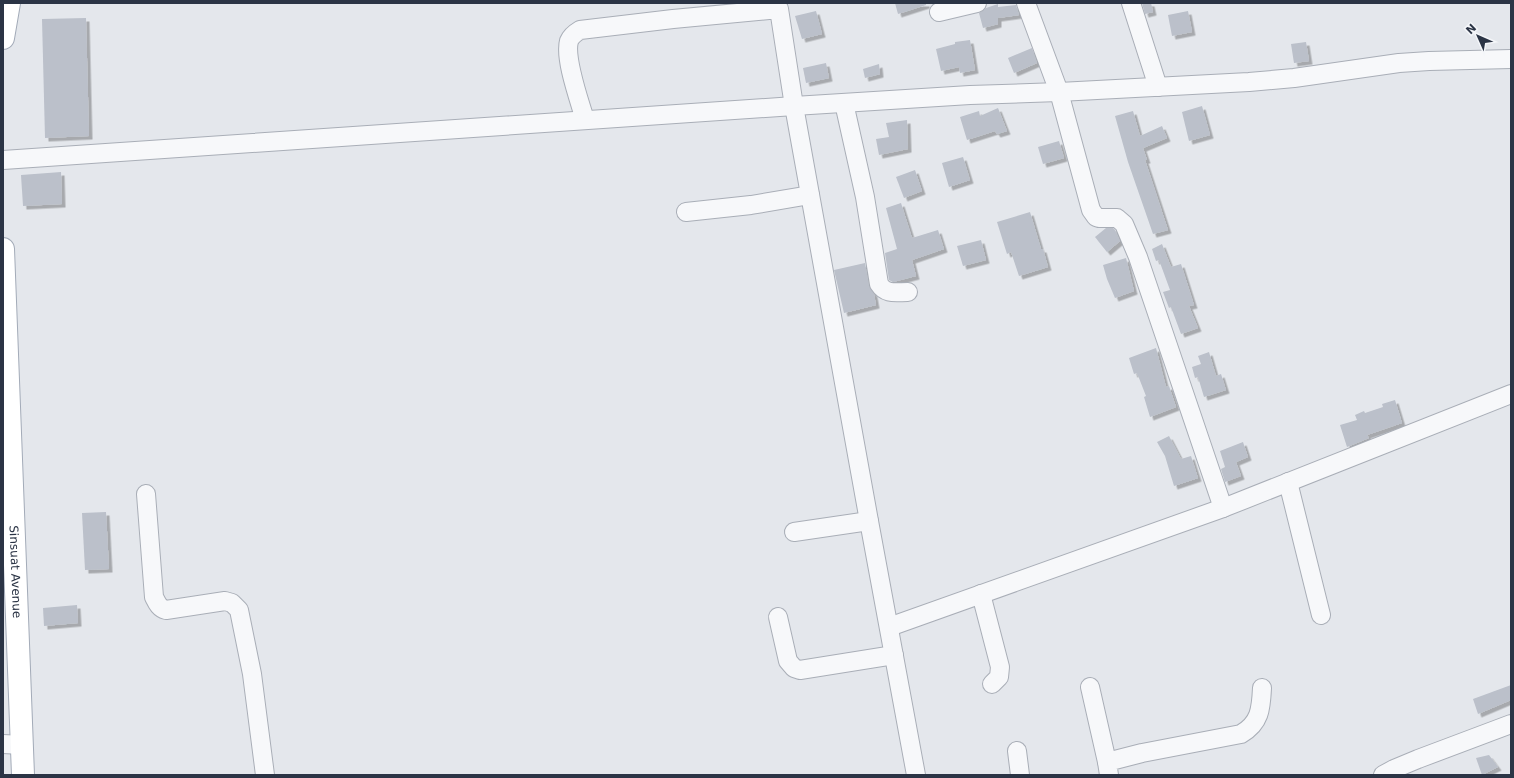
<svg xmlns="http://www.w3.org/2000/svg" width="1514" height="778" viewBox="0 0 1514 778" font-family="'DejaVu Sans',sans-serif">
  <defs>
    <filter id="shadow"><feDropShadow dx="3.5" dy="3.5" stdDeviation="0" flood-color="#0004"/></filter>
  </defs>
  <rect width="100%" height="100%" fill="#e4e7ec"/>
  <!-- building -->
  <g fill="#bbc0ca" filter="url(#shadow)">
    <path d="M895 3H926V5L898 14Z"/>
    <path d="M1142 3H1151L1153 12 1145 14Z"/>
    <path d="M998 4V7L1016 5 1019 15 998 18V24L983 28 979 13 986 8Z"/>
    <path d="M816 11 822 34 802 39 795 16Z"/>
    <path d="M1188 11 1192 32 1172 36 1168 15Z"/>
    <path d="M86 18 89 136 45 138 42 19Z"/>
    <path d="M970 40 975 70 960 73 959 67 941 71 936 49 955 44V42Z"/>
    <path d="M1306 42 1309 61 1294 63 1291 44Z"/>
    <path d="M1032 48 1037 63 1014 73 1008 58Z"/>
    <path d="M826 63 829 78 806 83 803 68Z"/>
    <path d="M879 64 880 74 865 78 863 69Z"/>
    <path d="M1202 106 1210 135 1189 141 1182 112Z"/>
    <path d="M998 108 1007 131 997 134 995 131 967 140 960 117 979 111 980 116Z"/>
    <path d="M1133 111 1140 136 1162 126 1167 138 1143 148 1147 160H1145L1168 230 1153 234 1128 162 1115 116Z"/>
    <path d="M907 120 908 149 879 155 876 139 889 137 886 123Z"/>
    <path d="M1059 141 1064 158 1043 164 1038 147Z"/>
    <path d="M963 157 970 180 949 187 942 163Z"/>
    <path d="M915 170 922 191 904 198 896 177Z"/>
    <path d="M61 172 62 204 23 206 21 175Z"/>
    <path d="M901 203 912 238 938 230 944 249 912 260 916 276 893 282 889 280 885 253 897 249 886 208Z"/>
    <path d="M1030 212 1041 249H1043L1048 267 1019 276 1011 252 1007 254 997 222Z"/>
    <path d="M1106 228H1113L1115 230 1120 241 1107 252 1095 237Z"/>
    <path d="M981 240 986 260 963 266 957 246Z"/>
    <path d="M1162 244 1171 267 1181 264 1194 305 1189 306 1198 328 1181 334 1171 307 1169 308 1163 292 1170 290 1159 260 1156 261 1152 249Z"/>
    <path d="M1126 258 1134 291 1115 298 1107 279 1103 265Z"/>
    <path d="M865 263 869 286 874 294 876 305 844 313 834 270Z"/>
    <path d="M1156 348 1166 387 1169 386 1176 407 1150 417 1144 397 1146 396 1137 373 1134 374 1129 358Z"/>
    <path d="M1209 352 1216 376 1221 374 1226 390 1204 397 1198 377 1195 378 1192 367 1201 364 1198 356Z"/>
    <path d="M1395 400 1402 423 1367 435 1369 438 1347 447 1340 425 1357 420 1355 415 1364 411 1365 413 1383 407 1382 404Z"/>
    <path d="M1169 436 1181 459 1191 456 1198 478 1174 486 1165 456 1157 442Z"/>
    <path d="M1243 442 1248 457 1236 462 1241 476 1225 482 1221 469 1225 467 1220 451Z"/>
    <path d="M106 512 109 569 85 570 82 513Z"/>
    <path d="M77 605 78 623 44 626 43 608Z"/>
    <path d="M1511 685V700L1478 714 1473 699Z"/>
    <path d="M1489 755 1498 767 1482 775 1476 758Z"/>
  </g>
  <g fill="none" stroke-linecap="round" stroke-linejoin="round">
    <!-- minor casing -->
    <g stroke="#a9aeb7" stroke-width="20">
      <g id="minor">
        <path d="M1026 3 1059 92 1091 210 1096 217 1099 218H1117L1124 224 1138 257 1223 508"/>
        <path d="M1131 3 1158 87"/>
        <path d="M939 12 977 3"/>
        <path d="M844 103 865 197 879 284C886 295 896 292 908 292"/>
        <path d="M585 120C580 102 564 59 569 41 571 36 575 33 580 30L673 19 779 9 794 106 869 521 916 775"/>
        <path d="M3 160 794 106 970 95 1059 92 1249 82 1294 78 1399 63 1429 61 1511 59"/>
        <path d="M686 212 751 205 810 195"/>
        <path d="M1288 482 1321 615"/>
        <path d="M146 494 154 597C157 603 159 608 166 610L225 601 232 603 239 610 252 674 265 775"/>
        <path d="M794 532 869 521"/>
        <path d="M981 594 1000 667 999 677 992 684"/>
        <path d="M778 617 788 661 794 668 800 670 894 655"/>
        <path d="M889 627 1223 508 1511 394"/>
        <path d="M1090 687 1107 762"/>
        <path d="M3 744 22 745"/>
        <path d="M1017 751 1020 775"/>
        <path d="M1109 775 1107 762 1142 753 1241 734C1260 723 1261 709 1262 688"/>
        <path d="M1383 775 1394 769 1418 759 1511 724"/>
      </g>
    </g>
    <!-- major casing -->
    <g stroke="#a3abb8" stroke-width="24">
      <g id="major">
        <path d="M3 38 9 3"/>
        <path id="s1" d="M3 249 23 775"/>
      </g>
    </g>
    <!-- minor -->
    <use href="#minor" stroke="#f7f8fa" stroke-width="18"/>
    <!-- major -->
    <use href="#major" stroke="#fff" stroke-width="22"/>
  </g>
  <g text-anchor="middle" stroke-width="4" stroke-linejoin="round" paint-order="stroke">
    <!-- street labels -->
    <g font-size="12" fill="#2b3445" stroke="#f4f6f9">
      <text dy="4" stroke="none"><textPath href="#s1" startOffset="323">Sinsuat Avenue</textPath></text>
    </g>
  </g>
  <!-- border -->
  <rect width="1514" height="778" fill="none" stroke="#2b3445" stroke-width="8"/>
  <!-- north arrow -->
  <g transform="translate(1478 36) rotate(315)" stroke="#f4f6f9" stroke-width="3" paint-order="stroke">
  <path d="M0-3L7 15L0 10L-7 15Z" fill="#2b3445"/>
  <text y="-6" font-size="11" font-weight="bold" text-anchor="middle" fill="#2b3445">N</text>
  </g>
</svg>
